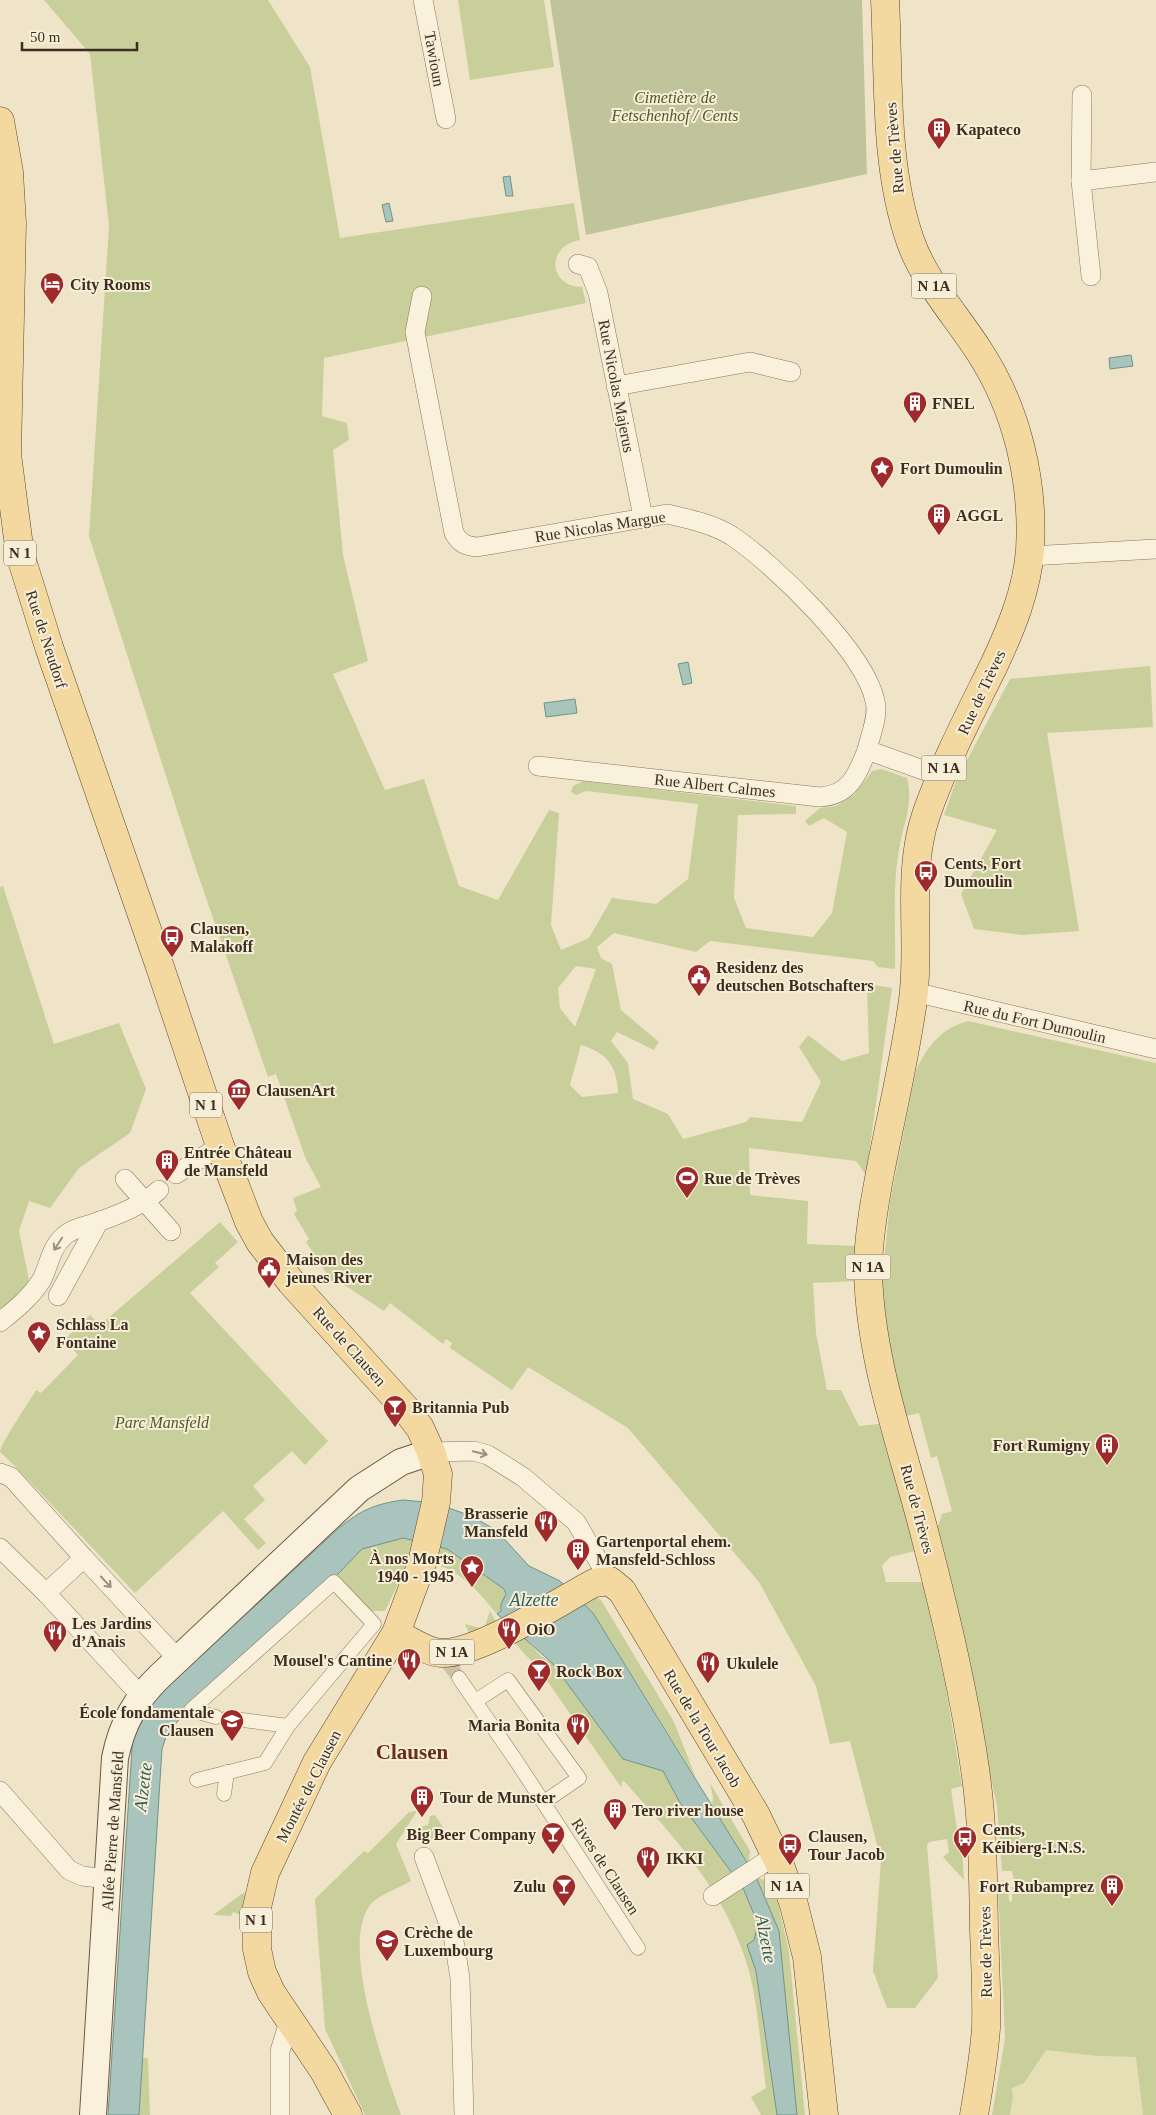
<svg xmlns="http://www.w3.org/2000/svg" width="1156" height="2115" viewBox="0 0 1156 2115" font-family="Georgia,serif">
  <rect width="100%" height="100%" fill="#f0e4c8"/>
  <!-- farmland -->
  <path fill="#e6deb5" d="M1046 2049 1099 2056 1136 2057 1143 2115H1010L1013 2097 1012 2088 1025 2083Z"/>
  <!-- green -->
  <g fill="#c9cf9b" fill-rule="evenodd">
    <path d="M44 0H268L310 67 340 238 574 203 580 240C546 246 548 286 582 287L586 303 324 358 322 416 347 423 349 440 333 450 343 555 368 661 333 674 385 790 424 779 459 886 498 900 549 810 559 813 551 925 561 950 589 938 612 898 656 904 688 879 698 804 586 791 576 795 571 792 573 786 583 781 796 806V814L738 815 734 898 746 928 813 937 832 913 847 832 824 818 809 826 805 821 820 808 836 806 854 795 872 771 881 769 907 778C914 806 903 823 899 850 892 888 896 930 895 969L878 967 873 961 710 941 696 952 614 933 597 947 601 958 612 964 621 1010 659 1042 654 1050 617 1032 611 1041 628 1063 633 1099 668 1114 683 1139 746 1122 750 1117 802 1122 821 1082 799 1047 808 1035 842 1061 869 1053 867 989 874 985 892 988 866 1175 856 1161 749 1148 750 1195 808 1201 807 1244 856 1246V1281L813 1283 816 1333 827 1390H841L859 1426 879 1424 916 1551 890 1557 882 1566 886 1582H923L945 1683 962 1786 951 1789 958 1836H961L964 1880 943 1857 949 1852 947 1839 929 1842 927 1846 938 1978 915 2008H887L873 1971 881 1860 850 1741 830 1744 816 1686 759 1582 628 1428 528 1367 512 1390 450 1348 452 1343 446 1339 443 1344 390 1303 384 1311 337 1280 332 1282 306 1242 309 1239 294 1214 297 1211 293 1198 321 1187 305 1157 276 1074 268 1077 193 860 89 536 109 226 90 54ZM576 966 596 969 575 1027 560 1008 558 988ZM581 1045C607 1053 617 1066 618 1093L582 1097 570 1085Z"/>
    <path d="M458 0H544L554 67 470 80Z"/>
    <path d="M1150 666 1153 727 1047 733 1079 931 1022 935 974 929 961 894 997 830 944 815 956 781 1010 679Z"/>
    <path d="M3 886 54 1044 119 1023 146 1089 130 1133 79 1168 50 1208 29 1201 19 1231 29 1280 26 1290 0 1314V887Z"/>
    <path d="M968 1021 1156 1063V2115H1143L1136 2057 1098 2056 1046 2050 1024 2083 1012 2088 1013 2097 1010 2115H992L1005 2038 998 1888 1008 1887 1009 1901 1012 1902V1887H1015L1012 1871H1002L997 1806 937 1529 942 1514 952 1511 937 1456 931 1458 919 1413 906 1416 884 1334 882 1281 890 1202 916 1070C928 1046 941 1028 968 1021Z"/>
    <path d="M220 1222 238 1242 215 1263 219 1267 190 1293 328 1441 305 1465 292 1451 253 1486 265 1500 244 1519 266 1543 258 1550 223 1511 135 1593 17 1468 0 1452C0 1444 30 1401 36 1390L41 1393 78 1355 64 1340 90 1315 100 1325Z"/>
    <path d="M403 1538 447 1549 504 1589C507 1597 503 1610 497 1614 464 1574 455 1568 405 1555L402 1562 406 1567 385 1611H370L337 1575 362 1549Z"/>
    <path d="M594 1596 601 1600 674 1722 696 1778 593 1613 582 1602Z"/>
    <path d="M490 1611 498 1625 469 1633 465 1624 484 1629Z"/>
    <path d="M523 1636 541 1656 552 1663 623 1759 663 1771 679 1801 743 1888 758 1924 754 1940 747 1945 756 1971 777 2115H761L751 2097 766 2088C761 2052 758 2005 749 1971 726 1891 677 1841 623 1780L621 1787 541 1672 513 1641Z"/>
    <path d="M710 1783 750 1851 749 1860 760 1878 768 1882 778 1904 789 1951 805 2115H797L779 1931 756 1877 712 1805 713 1797Z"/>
    <path d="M417 1811 396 1844 411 1881C401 1887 377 1896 371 1904 338 1943 386 2071 401 2115H365L325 2029 315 1899 364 1851 368 1853 409 1812Z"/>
    <path d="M435 1815 449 1836 438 1832 435 1839 427 1843 419 1842V1827L428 1825 430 1816Z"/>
    <path d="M243 1893 247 1895 244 1916 233 1912 231 1916 213 1915Z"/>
    <path d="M142 2058H148L150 2115H139Z"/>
  </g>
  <!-- cemetery -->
  <path fill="#bfc49a" d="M550 0H862L867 174 586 235Z"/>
  <!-- water -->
  <g fill="#a9c4bc" stroke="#6f938a">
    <path d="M510 176 513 196H506L503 177Z"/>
    <path d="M389 203 393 221 386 222 382 205Z"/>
    <path d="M1131 355 1133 366 1110 369 1109 358Z"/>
    <path d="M688 662 692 683 683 685 678 664Z"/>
    <path d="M575 699 577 713 546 717 544 703Z"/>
    <path d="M403 1500 425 1502 446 1507 471 1516 496 1530 529 1566 560 1581 593 1613 756 1877 779 1931 797 2115H777L756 1971 747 1945 754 1940 758 1924 743 1888 679 1801 663 1771 623 1759 552 1663 497 1614 501 1611V1604L506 1594 504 1589 447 1549 403 1538 362 1549 337 1575 187 1710 167 1734 162 1749 139 2115H108L133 1734 148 1705 339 1528C361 1510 375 1504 403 1500Z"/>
  </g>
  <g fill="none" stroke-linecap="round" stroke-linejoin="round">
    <!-- pedestrian-tunnel -->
    <path stroke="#ccc0a6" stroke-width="14" stroke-dasharray="14 7" stroke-linecap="butt" d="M448 1663 459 1678"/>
    <!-- pedestrian casing -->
    <g stroke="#8d765c" stroke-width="15">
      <g id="pedestrian">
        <path d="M459 1678 517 1762 638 1948"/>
        <path d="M477 1700 508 1680 579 1778 544 1802"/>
        <path d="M216 1717 191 1710 334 1582 374 1624 288 1726 227 1718"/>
        <path d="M197 1780 265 1763 288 1726"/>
        <path d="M224 1794 227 1772"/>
      </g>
    </g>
    <!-- minor casing -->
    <g stroke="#8d765c" stroke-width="20">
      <g id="minor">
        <path d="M423 0 446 119"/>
        <path d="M1082 95 1081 181 1156 172"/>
        <path d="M1081 181 1091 276"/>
        <path d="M578 264 588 267 598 293 643 517"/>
        <path d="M422 296 415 332 454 533C460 543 465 546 477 547L667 514C689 519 713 524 732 536 774 564 865 652 875 701 879 716 870 736 867 750L940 776"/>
        <path d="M616 386 750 362 791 372"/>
        <path d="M1030 556 1156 549"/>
        <path d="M538 766 820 797C850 795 857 775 867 750"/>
        <path d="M914 992 1156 1049"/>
        <path d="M176 1174 220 1146"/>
        <path d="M125 1179 171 1231"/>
        <path d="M58 1296 99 1221"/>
        <path d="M0 1322C15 1310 30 1298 41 1281 49 1267 50 1249 63 1237 72 1228 86 1226 98 1222 120 1214 141 1206 159 1190"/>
        <path d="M431 1452 474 1451 488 1455 523 1477 576 1522 610 1581"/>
        <path d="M0 1473 11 1477 84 1558"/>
        <path d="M0 1548 46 1593"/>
        <path d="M141 1696 46 1593 84 1558 178 1659"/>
        <path d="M0 1791 69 1870 82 1876 108 1879"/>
        <path d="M424 1857 453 1935 460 1978 464 2115"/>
        <path d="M713 1896 776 1855"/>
        <path d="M280 2115V2051L289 2022"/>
      </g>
    </g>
    <!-- secondary casing -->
    <g stroke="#6f573f" stroke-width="28">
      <path id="secondary" d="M93 2115 115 1758C122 1724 135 1700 160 1676L359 1489 401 1462 431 1452"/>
    </g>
    <!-- primary casing -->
    <g stroke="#5b4430" stroke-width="29">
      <g id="primary">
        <path d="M885 0C889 78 884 165 910 240 924 281 956 315 979 351 1017 409 1034 481 1030 550 1027 590 1011 629 994 665 970 714 944 763 926 815 906 874 921 939 913 1000 905 1058 891 1116 880 1173 874 1205 868 1239 868 1271 870 1363 904 1451 926 1539 946 1617 965 1696 976 1776 983 1827 983 1878 984 1929 985 1962 987 1995 986 2028 984 2057 979 2086 974 2115"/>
        <path d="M0 121 9 172 12 223 7 454 20 554 49 647 159 964 220 1146 249 1222 260 1242 291 1282 405 1408 420 1428 431 1452 438 1474 436 1502 422 1563 396 1633 317 1762 265 1873 257 1907V1949L262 1972 271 1992 324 2071 348 2115"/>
        <path d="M396 1633C409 1640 426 1652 441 1653 477 1655 560 1601 594 1583L610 1581 622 1591 756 1815 780 1865 794 1905 807 1957 824 2115"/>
      </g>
    </g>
    <!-- pedestrian -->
    <use href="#pedestrian" stroke="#faf1dc" stroke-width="14"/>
    <!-- minor -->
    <use href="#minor" stroke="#faf1dc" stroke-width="19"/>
    <!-- secondary -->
    <use href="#secondary" stroke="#faf1dc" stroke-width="26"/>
    <!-- primary -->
    <use href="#primary" stroke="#f3d9a0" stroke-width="28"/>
  </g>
  <!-- one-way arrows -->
  <defs><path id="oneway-shaft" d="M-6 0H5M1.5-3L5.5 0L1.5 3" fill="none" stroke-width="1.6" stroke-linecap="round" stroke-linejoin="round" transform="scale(1.25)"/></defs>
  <g stroke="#9c907e">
    <use href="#oneway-shaft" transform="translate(58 1244) rotate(123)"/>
    <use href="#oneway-shaft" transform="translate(480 1453) rotate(14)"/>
    <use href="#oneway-shaft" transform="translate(106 1582) rotate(47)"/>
  </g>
  <!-- icons -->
  <defs>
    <g id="building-pin" transform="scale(1.25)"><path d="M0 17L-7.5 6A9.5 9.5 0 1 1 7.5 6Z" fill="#9e2a2b" stroke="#f7eed8"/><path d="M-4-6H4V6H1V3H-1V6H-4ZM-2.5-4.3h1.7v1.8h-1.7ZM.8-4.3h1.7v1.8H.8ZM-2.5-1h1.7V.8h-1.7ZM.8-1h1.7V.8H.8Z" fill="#fff"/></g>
    <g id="hotel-pin" transform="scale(1.25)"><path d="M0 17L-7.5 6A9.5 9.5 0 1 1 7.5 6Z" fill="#9e2a2b" stroke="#f7eed8"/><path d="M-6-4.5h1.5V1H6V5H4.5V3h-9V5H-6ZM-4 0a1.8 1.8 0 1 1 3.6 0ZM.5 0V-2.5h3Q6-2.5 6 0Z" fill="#fff"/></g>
    <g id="sight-pin" transform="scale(1.25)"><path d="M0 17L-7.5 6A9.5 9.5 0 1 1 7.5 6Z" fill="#9e2a2b" stroke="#f7eed8"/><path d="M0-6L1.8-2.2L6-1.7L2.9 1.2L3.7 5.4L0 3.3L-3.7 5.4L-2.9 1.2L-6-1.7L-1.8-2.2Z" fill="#fff"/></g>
    <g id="bus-pin" transform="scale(1.25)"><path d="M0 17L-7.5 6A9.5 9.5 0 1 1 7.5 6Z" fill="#9e2a2b" stroke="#f7eed8"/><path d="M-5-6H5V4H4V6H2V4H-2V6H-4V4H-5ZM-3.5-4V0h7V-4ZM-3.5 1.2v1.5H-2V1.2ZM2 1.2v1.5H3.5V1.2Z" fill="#fff"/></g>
    <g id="civic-pin" transform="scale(1.25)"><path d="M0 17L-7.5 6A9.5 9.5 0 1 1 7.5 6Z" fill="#9e2a2b" stroke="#f7eed8"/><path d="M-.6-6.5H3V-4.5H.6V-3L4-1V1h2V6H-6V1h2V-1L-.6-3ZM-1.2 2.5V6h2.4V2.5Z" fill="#fff"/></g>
    <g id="museum-pin" transform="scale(1.25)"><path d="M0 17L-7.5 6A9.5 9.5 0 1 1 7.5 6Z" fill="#9e2a2b" stroke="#f7eed8"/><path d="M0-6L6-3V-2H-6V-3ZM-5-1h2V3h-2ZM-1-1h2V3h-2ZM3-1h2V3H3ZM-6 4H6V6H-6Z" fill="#fff"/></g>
    <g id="stadium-pin" transform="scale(1.25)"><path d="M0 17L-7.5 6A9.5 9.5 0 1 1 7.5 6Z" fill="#9e2a2b" stroke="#f7eed8"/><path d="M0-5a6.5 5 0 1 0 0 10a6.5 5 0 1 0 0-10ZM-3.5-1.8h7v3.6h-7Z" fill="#fff"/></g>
    <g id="bar-pin" transform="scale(1.25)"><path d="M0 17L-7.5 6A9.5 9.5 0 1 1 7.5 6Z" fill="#9e2a2b" stroke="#f7eed8"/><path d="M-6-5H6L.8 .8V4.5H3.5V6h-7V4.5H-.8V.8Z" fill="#fff"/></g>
    <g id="restaurant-pin" transform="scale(1.25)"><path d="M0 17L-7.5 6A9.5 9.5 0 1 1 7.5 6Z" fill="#9e2a2b" stroke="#f7eed8"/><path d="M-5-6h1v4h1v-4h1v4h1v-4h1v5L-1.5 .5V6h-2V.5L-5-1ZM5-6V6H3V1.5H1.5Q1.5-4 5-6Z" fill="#fff"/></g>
    <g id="school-pin" transform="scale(1.25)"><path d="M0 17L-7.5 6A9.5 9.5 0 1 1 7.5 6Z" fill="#9e2a2b" stroke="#f7eed8"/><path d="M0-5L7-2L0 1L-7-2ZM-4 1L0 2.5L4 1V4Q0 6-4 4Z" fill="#fff"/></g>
  </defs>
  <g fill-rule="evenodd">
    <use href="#building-pin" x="939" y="129"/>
    <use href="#hotel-pin" x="52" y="284"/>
    <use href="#building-pin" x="915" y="403"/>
    <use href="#sight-pin" x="882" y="468"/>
    <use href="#building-pin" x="939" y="515"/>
    <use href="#bus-pin" x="926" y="872"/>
    <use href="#bus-pin" x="172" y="937"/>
    <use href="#civic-pin" x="699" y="976"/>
    <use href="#museum-pin" x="239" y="1090"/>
    <use href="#building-pin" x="167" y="1161"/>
    <use href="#stadium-pin" x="687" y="1178"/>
    <use href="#civic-pin" x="269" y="1268"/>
    <use href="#sight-pin" x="39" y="1333"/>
    <use href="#bar-pin" x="395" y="1407"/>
    <use href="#building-pin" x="1107" y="1445"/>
    <use href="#restaurant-pin" x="546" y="1522"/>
    <use href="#building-pin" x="578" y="1550"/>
    <use href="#sight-pin" x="472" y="1567"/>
    <use href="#restaurant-pin" x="509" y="1629"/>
    <use href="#restaurant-pin" x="55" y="1632"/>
    <use href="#restaurant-pin" x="409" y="1660"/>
    <use href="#restaurant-pin" x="708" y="1663"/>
    <use href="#bar-pin" x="539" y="1671"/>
    <use href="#school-pin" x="232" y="1721"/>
    <use href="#restaurant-pin" x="578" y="1725"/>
    <use href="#building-pin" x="422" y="1797"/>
    <use href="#building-pin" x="615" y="1810"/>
    <use href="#bar-pin" x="553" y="1834"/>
    <use href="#bus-pin" x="965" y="1838"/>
    <use href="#bus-pin" x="790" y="1845"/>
    <use href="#restaurant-pin" x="648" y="1858"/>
    <use href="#bar-pin" x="564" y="1886"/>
    <use href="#building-pin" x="1112" y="1886"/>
    <use href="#school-pin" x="387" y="1941"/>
  </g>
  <g text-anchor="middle" stroke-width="4" stroke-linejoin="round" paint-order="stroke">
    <!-- shield labels -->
    <g fill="#f7eed8" stroke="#756857" stroke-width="1">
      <rect x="911.5" y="273.5" width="45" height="25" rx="4"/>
      <rect x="4" y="540.5" width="32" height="25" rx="4"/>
      <rect x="921.5" y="755.5" width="45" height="25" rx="4"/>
      <rect x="190" y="1092.5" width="32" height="25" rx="4"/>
      <rect x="845.5" y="1254.5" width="45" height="25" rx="4"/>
      <rect x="429.5" y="1639.5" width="45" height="25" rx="4"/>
      <rect x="764.5" y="1873.5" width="45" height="25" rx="4"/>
      <rect x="240" y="1907.5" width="32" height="25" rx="4"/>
    </g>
    <g font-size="15" font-weight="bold" fill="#3d2e20">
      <text x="934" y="291">N 1A</text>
      <text x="20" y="558">N 1</text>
      <text x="944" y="773">N 1A</text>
      <text x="206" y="1110">N 1</text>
      <text x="868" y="1272">N 1A</text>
      <text x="452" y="1657">N 1A</text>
      <text x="787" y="1891">N 1A</text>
      <text x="256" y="1925">N 1</text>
    </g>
    <!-- street labels -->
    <g font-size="16" fill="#3d2e20" stroke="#f7eed8">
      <text transform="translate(435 59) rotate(80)" y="6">Tawioun</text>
      <text transform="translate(894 148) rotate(-95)" y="6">Rue de Trèves</text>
      <text transform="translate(617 386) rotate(79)" y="6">Rue Nicolas Majerus</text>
      <text transform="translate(600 526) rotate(-9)" y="6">Rue Nicolas Margue</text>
      <text transform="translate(47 639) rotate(72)" y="6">Rue de Neudorf</text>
      <text transform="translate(981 692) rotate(-65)" y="6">Rue de Trèves</text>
      <text transform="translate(715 785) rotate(6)" y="6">Rue Albert Calmes</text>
      <text transform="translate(1035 1021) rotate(13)" y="6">Rue du Fort Dumoulin</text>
      <text transform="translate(350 1346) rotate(48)" y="6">Rue de Clausen</text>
      <text transform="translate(918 1509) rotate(75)" y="6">Rue de Trèves</text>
      <text transform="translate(703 1728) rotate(59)" y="6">Rue de la Tour Jacob</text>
      <text transform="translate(308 1786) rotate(-63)" y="6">Montée de Clausen</text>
      <text transform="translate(112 1831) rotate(-86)" y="6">Allée Pierre de Mansfeld</text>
      <text transform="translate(606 1866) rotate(57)" y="6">Rives de Clausen</text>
      <text transform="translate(985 1952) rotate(-91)" y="6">Rue de Trèves</text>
    </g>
    <!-- park labels -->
    <g font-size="16" font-style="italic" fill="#4d5a26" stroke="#f7eed8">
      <text x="675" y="103">Cimetière de<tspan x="675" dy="18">Fetschenhof / Cents</tspan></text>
      <text x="162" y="1428">Parc Mansfeld</text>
    </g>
    <!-- poi labels -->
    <g font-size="16" font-weight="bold" fill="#3d2e20" stroke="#f7eed8" text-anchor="start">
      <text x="956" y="135">Kapateco</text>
      <text x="70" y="290">City Rooms</text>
      <text x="932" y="409">FNEL</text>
      <text x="900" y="474">Fort Dumoulin</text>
      <text x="956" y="521">AGGL</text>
      <text x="944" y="869">Cents, Fort<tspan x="944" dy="18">Dumoulin</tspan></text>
      <text x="190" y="934">Clausen,<tspan x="190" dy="18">Malakoff</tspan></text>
      <text x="716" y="973">Residenz des<tspan x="716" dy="18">deutschen Botschafters</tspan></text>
      <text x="256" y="1096">ClausenArt</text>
      <text x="184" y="1158">Entrée Château<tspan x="184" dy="18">de Mansfeld</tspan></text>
      <text x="704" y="1184">Rue de Trèves</text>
      <text x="286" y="1265">Maison des<tspan x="286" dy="18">jeunes River</tspan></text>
      <text x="56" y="1330">Schlass La<tspan x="56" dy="18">Fontaine</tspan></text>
      <text x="412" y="1413">Britannia Pub</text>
      <text x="1090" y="1451" text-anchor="end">Fort Rumigny</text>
      <text x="528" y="1519" text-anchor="end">Brasserie<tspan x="528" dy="18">Mansfeld</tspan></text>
      <text x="596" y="1547">Gartenportal ehem.<tspan x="596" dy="18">Mansfeld-Schloss</tspan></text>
      <text x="454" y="1564" text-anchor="end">À nos Morts<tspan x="454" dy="18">1940 - 1945</tspan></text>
      <text x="72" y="1629">Les Jardins<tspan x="72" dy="18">d’Anais</tspan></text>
      <text x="526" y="1635">OiO</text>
      <text x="392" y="1666" text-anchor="end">Mousel's Cantine</text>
      <text x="726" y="1669">Ukulele</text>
      <text x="556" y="1677">Rock Box</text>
      <text x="214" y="1718" text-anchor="end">École fondamentale<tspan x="214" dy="18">Clausen</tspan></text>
      <text x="560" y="1731" text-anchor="end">Maria Bonita</text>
      <text x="440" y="1803">Tour de Munster</text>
      <text x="632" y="1816">Tero river house</text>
      <text x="982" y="1835">Cents,<tspan x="982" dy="18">Kéibierg-I.N.S.</tspan></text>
      <text x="536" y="1840" text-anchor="end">Big Beer Company</text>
      <text x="808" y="1842">Clausen,<tspan x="808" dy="18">Tour Jacob</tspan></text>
      <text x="666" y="1864">IKKI</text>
      <text x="546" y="1892" text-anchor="end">Zulu</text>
      <text x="1094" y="1892" text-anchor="end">Fort Rubamprez</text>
      <text x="404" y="1938">Crèche de<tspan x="404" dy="18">Luxembourg</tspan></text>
    </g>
    <!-- water labels -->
    <g font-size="18" font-style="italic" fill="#2f5d5a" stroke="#f7eed8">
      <text x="534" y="1606">Alzette</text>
      <text transform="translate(143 1787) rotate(-83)" y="6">Alzette</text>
      <text transform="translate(766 1939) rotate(79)" y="6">Alzette</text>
    </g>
    <!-- district labels -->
    <g font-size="21" font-weight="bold" fill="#6b2e1e" stroke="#f7eed8">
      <text x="412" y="1759">Clausen</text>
    </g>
  </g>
  <!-- scale -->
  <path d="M22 42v8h115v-8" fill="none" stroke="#3d2e20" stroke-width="2.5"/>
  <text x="30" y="42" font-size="15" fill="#3d2e20" stroke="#f7eed8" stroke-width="4" paint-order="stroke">50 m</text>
</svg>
